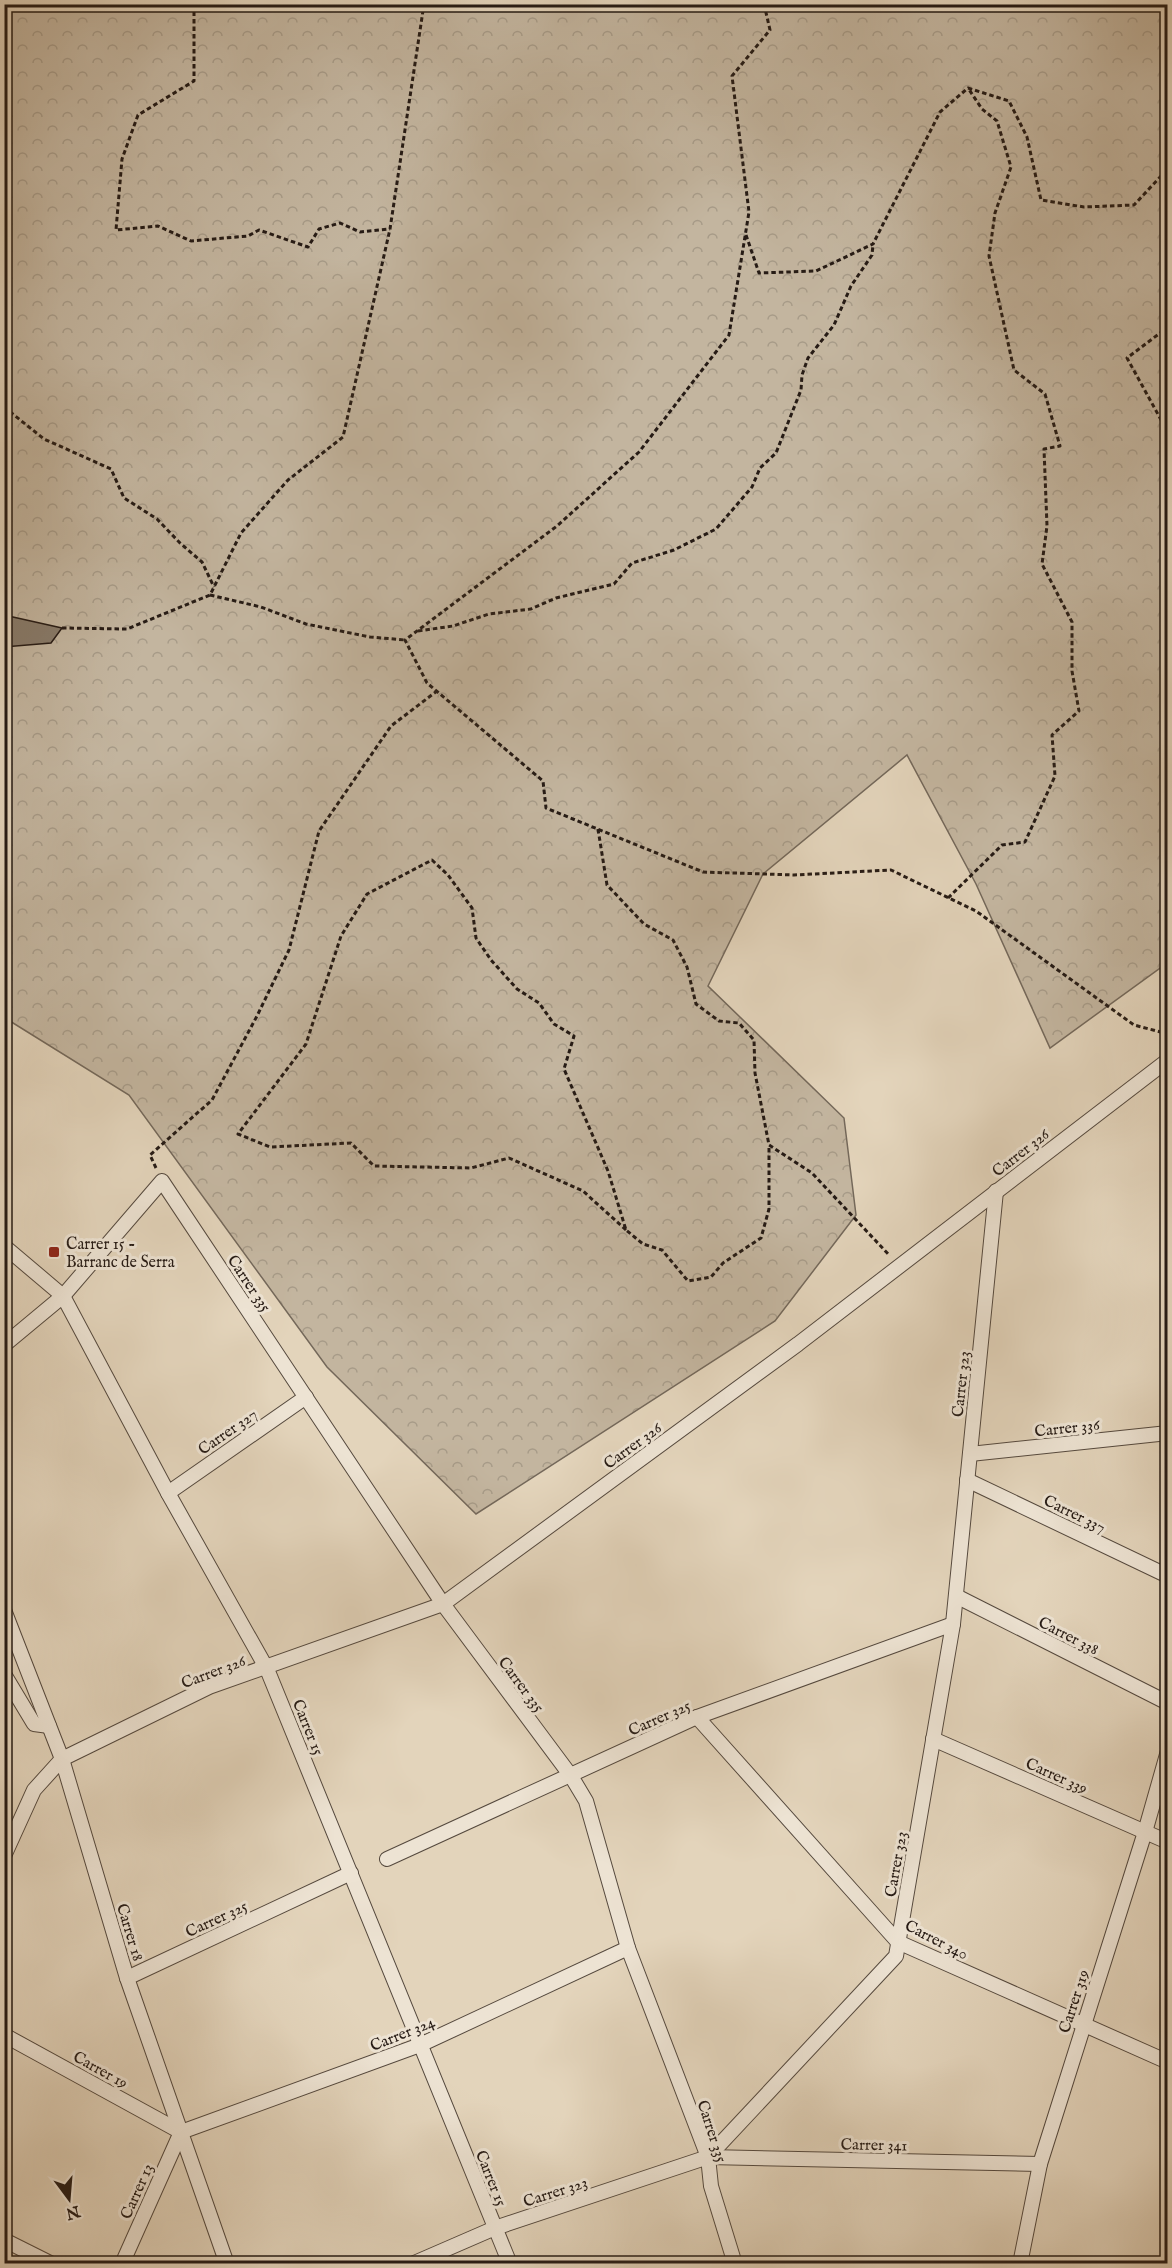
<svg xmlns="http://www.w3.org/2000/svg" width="1172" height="2268" viewBox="0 0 1172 2268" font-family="'IM FELL English',serif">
  <defs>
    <pattern id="forest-crowns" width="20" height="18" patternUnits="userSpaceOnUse" patternTransform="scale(1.5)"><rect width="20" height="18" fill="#c3b59f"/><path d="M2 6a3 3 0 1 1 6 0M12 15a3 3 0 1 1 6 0" fill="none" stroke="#a79b88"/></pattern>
  </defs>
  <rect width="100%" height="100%" fill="#e3d4bb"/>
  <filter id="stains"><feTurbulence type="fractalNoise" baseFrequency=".00333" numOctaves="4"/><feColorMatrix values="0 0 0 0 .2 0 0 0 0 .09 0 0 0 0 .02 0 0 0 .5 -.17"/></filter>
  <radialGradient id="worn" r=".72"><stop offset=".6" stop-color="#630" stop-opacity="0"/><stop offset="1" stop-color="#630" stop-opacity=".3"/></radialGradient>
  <!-- forest -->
  <path fill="url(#forest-crowns)" stroke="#74685a" stroke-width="1.5" d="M4 5H1167V963L1050 1048 976 884 907 755 763 874 708 986 844 1118 856 1215 775 1321 476 1514 327 1367 129 1095 5 1018Z"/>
  <!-- building -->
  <path fill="#887b6b" stroke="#261b15" stroke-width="1.5" d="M4 615 62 628 51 643 4 647Z"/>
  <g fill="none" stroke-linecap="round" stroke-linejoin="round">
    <!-- street casing -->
    <g stroke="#55493e" stroke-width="16">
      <g id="street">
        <path d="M4 1246 63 1296 168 1493 267 1669 510 2264"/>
        <path d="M4 1345 63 1296 162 1181 443 1604 571 1776 586 1801 628 1948 708 2157 711 2186 735 2264"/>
        <path d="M970 1454 1168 1433"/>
        <path d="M967 1480 1168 1576"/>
        <path d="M168 1493 306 1397"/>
        <path d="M956 1596 1168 1703"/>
        <path d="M4 1610 62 1759 127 1978 227 2264"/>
        <path d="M4 1674 34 1724 49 1726"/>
        <path d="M697 1717 898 1942 1168 2062"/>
        <path d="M933 1739 1168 1842"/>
        <path d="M4 1856 34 1790 62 1759 209 1687 443 1604 798 1344 1168 1060"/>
        <path d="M387 1859 697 1717 953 1624"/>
        <path d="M127 1978 351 1873"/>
        <path d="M4 2035 181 2132"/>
        <path d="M181 2132 420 2045 628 1948"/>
        <path d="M708 2157 1040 2164"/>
        <path d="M4 2240 52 2264"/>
        <path d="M122 2264 181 2132"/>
        <path d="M412 2264 495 2228 708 2157 896 1956 953 1624 996 1191"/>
        <path d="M1020 2264 1040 2164 1145 1832 1168 1751"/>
      </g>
    </g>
    <!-- path -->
    <g stroke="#261b15" stroke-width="3" stroke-dasharray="4.5 3" stroke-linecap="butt">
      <path d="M194 4V81L138 115 122 159 116 230 158 226 191 241 248 236 259 230 308 247 319 229 340 223 360 232 390 229"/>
      <path d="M764 4 770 30 732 76 749 212 729 335 639 452 557 526 405 640 427 683 543 781 546 808 703 872 794 875 891 870 976 911 1134 1025 1168 1034"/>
      <path d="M746 235 759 273 816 271 873 244 940 112 968 88 1009 101 1027 137 1041 200 1084 207 1134 205 1161 176 1168 178"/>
      <path d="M4 407 44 439 111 469 124 498 157 519 180 543 202 562 214 587"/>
      <path d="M1165 427 1127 358 1168 327"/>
      <path d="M210 595 261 607 306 624 370 637 405 640"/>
      <path d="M62 628 127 629 210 595 241 533 288 480 343 437 390 229 424 4"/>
      <path d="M418 631 453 626 489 614 531 609 556 598 614 584 632 563 674 550 716 529 752 487 760 468 776 453 801 390 802 375 808 358 834 325 851 286 872 255 873 244"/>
      <path d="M598 829 607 885 644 924 673 940 687 967 696 1004 719 1021 739 1023 754 1040 755 1073 769 1145 812 1173 890 1256"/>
      <path d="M948 898 1002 845 1025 842 1055 776 1052 735 1079 711 1072 671V622L1042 564 1047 526 1044 449 1060 446 1045 394 1014 370 989 256 995 213 1011 167 997 121 982 109 968 88"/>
      <path d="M156 1168 150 1155 212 1100 257 1016 289 950 319 831 391 726 437 691"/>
      <path d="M626 1230 583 1191 509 1158 471 1168 374 1166 351 1143 270 1147 238 1134 306 1044 341 936 367 894 432 860 448 875 472 908 476 938 491 960 517 989 539 1003 554 1024 574 1036 564 1069 608 1171 626 1230 643 1244 662 1250 688 1281 711 1277 723 1263 761 1238 769 1209V1145"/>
    </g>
    <!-- street -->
    <use href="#street" stroke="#ede3d3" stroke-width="14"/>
  </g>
  <!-- markers -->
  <rect fill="#8f2418" stroke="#ede3d3" stroke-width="2" x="48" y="1246" width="12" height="12" rx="3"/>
  <g text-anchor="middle" stroke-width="6" stroke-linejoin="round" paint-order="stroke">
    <!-- street labels -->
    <g font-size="16" fill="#261b15" stroke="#ede3d3">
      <text transform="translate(1020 1152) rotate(-38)" y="6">Carrer 326</text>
      <text transform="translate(250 1283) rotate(56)" y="6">Carrer 335</text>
      <text transform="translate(960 1384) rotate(-84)" y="6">Carrer 323</text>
      <text transform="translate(1067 1427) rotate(-6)" y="6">Carrer 336</text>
      <text transform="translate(227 1431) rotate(-35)" y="6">Carrer 327</text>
      <text transform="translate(632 1445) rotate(-36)" y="6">Carrer 326</text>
      <text transform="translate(1075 1513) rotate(26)" y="6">Carrer 337</text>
      <text transform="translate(1069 1635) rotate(27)" y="6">Carrer 338</text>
      <text transform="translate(213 1671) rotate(-21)" y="6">Carrer 326</text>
      <text transform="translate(522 1684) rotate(53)" y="6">Carrer 335</text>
      <text transform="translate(659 1717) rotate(-24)" y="6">Carrer 325</text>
      <text transform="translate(309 1727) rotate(68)" y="6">Carrer 15</text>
      <text transform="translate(1057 1775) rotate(24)" y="6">Carrer 339</text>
      <text transform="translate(895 1864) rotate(-80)" y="6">Carrer 323</text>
      <text transform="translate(216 1918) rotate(-25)" y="6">Carrer 325</text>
      <text transform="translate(131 1932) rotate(73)" y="6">Carrer 18</text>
      <text transform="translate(937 1939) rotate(27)" y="6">Carrer 340</text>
      <text transform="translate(1073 2001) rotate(-72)" y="6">Carrer 319</text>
      <text transform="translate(402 2033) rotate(-22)" y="6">Carrer 324</text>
      <text transform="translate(101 2069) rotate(29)" y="6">Carrer 19</text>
      <text transform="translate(713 2131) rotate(72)" y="6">Carrer 335</text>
      <text transform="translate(874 2144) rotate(1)" y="6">Carrer 341</text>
      <text transform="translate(492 2178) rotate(68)" y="6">Carrer 15</text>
      <text transform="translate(136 2191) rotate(-66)" y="6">Carrer 13</text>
      <text transform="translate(555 2191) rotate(-18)" y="6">Carrer 323</text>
    </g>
    <!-- poi labels -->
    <g font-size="16" fill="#261b15" stroke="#ede3d3" text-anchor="start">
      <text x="66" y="1249">Carrer 15 -<tspan x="66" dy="18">Barranc de Serra</tspan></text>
    </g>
  </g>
  <!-- margin -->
  <rect width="1172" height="2268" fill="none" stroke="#e3d4bb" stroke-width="24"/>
  <rect x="6" y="6" width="1160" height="2256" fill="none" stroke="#261b15" stroke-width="3"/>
  <rect x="12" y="12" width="1148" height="2244" fill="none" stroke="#261b15" stroke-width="1.5"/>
  <!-- north arrow -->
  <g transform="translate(69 2199) rotate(164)" stroke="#ede3d3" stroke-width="4.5" paint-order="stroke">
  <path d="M0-4.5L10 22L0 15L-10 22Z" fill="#261b15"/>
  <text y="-9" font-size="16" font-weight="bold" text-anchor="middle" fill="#261b15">N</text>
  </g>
  <rect width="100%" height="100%" filter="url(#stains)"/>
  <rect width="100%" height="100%" fill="url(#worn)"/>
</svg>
